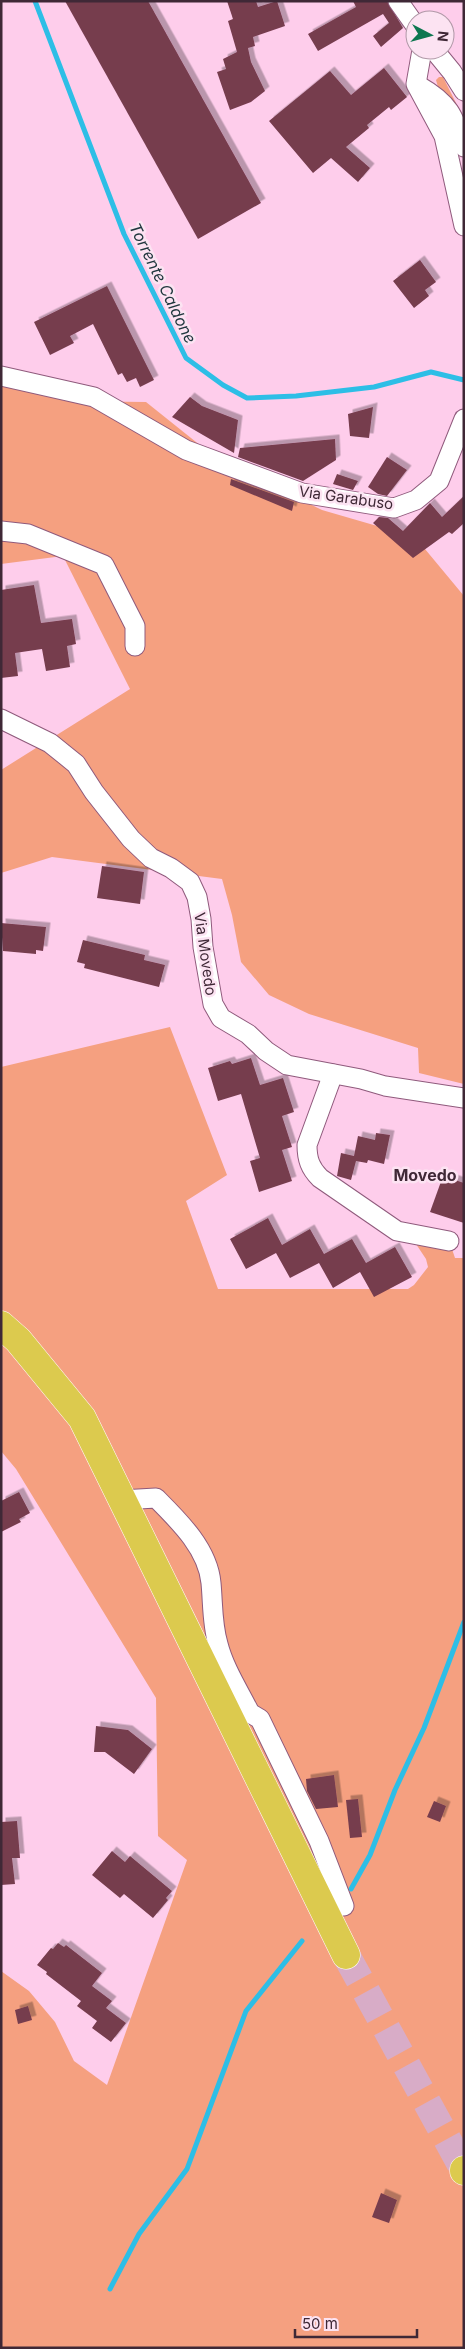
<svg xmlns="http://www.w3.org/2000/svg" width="465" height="2349" viewBox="0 0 465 2349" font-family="Inter,sans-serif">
  <defs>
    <filter id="shadow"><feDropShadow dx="4.5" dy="-4.5" stdDeviation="0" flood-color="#0004"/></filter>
  </defs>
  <rect width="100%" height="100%" fill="#fecdeb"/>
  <!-- green -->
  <g fill="#f5a080">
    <path d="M439 77H443L459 109 438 87 436 80Z"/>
    <path d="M32 383 64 401 146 402 216 458 322 510 415 537 464 596V1084L419 1073 418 1048 309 1014 269 995 241 962 232 915 222 879 52 857 1 873V770L130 689 63 556 1 564V384Z"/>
    <path d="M170 1027 227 1175 186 1201 218 1289H408L414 1285 428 1267 426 1259 414 1241 452 1249 455 1258H464V2348H1V1971L29 1991 55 2022 74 2061 107 2085 187 1860 158 1836 156 1698 16 1469 1 1451V1067Z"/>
  </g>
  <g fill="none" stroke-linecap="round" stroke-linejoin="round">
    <!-- stream -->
    <g stroke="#2dbee6" stroke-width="5">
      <path d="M35 1 124 234 186 358 223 385 247 398 296 396 374 387 431 372 464 380"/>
      <path d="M351 1889 370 1855 395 1790 424 1728 464 1622"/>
      <path d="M110 2289 139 2234 187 2169 246 2011 302 1941"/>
    </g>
  </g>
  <!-- building -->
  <g fill="#763c4e" filter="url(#shadow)">
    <path d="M65 1H148L261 203 198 239Z"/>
    <path d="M227 1H256L258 7 277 1 285 26 253 37 255 46 248 48 251 62 265 91 251 102 230 110 217 72 226 69 223 59 237 52 228 21 233 19Z"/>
    <path d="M353 1H387L403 28 381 47 373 36 389 23 383 14 318 51 308 34 356 7Z"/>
    <path d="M384 68 407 97 391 110 389 107 367 125 369 128 346 147 370 168 358 182 331 158 313 173 269 121 330 71 351 95Z"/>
    <path d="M420 260 436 282 425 290 429 296 414 308 393 281Z"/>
    <path d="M107 286 154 380 140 387 136 378 127 382 122 373 118 375 93 324 70 336 74 343 50 355 34 322Z"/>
    <path d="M190 397 202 406 238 420 234 453 172 417Z"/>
    <path d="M373 407 369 438 350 436 348 414Z"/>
    <path d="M335 439 336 460 303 481 238 457 240 448Z"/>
    <path d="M387 457 407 470 387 496 378 494 368 487Z"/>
    <path d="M337 474 358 481 353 490 333 484Z"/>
    <path d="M231 479 294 502 292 511 230 485Z"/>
    <path d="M464 496V523L452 534 449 532 413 558 373 523 379 517 388 518 403 531 430 503 442 517Z"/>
    <path d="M34 585 41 623 72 619 76 644 67 646 70 667 46 671 42 649 15 653 18 676 1 678V590Z"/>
    <path d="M102 866 144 872 140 904 97 898Z"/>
    <path d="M1 923 46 927 43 951 36 950V954L3 951Z"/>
    <path d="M83 940 145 955 144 960 165 965 159 987 84 968 85 964 77 962Z"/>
    <path d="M251 1058 260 1085 283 1078 294 1112 282 1116 292 1147 282 1150 292 1181 259 1192 250 1161 260 1158 241 1094 218 1101 208 1068 230 1061 232 1064Z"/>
    <path d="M376 1133 390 1135 384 1164 368 1160 367 1163 356 1161 351 1180 337 1176 341 1153 354 1156 358 1136 375 1140Z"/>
    <path d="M443 1176 464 1183V1223L430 1212Z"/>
    <path d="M268 1218 282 1245 310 1229 324 1254 352 1239 366 1263 395 1247 412 1277 374 1297 360 1272 333 1288 319 1263 290 1278 276 1253 246 1269 230 1239Z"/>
    <path d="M19 1492 30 1513 19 1519 21 1522 1 1532V1501Z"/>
    <path d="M96 1726 128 1730 152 1749 134 1774 105 1752H94Z"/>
    <path d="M334 1775 338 1807 316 1809 307 1791 306 1779Z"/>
    <path d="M358 1799 362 1837 350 1838 346 1800Z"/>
    <path d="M434 1801 446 1806 440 1822 427 1817Z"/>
    <path d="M17 1821 20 1858H12L15 1884 1 1885V1822Z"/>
    <path d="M112 1851 125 1862 130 1856 172 1891 166 1898 168 1900 153 1918 124 1894 120 1898 92 1875Z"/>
    <path d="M58 1943 64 1947 66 1945 102 1973 92 1986 112 2001 106 2008 126 2023 111 2042 92 2028 97 2021 77 2006 81 2001 46 1974 47 1972 37 1965 51 1948 53 1949Z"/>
    <path d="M28 2006 32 2020 18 2024 15 2010Z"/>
    <path d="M381 2193 397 2200 389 2223 372 2217Z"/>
  </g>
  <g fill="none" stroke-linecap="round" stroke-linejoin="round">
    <!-- highway-tunnel -->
    <path stroke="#d8acc7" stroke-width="28" stroke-dasharray="28 14" stroke-linecap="butt" d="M346 1955 464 2170"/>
    <!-- minor casing -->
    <g stroke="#8f5a7c" stroke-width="21">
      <g id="minor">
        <path d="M398 1 415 25"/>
        <path d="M422 50 416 84 444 136 464 226"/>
        <path d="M434 50 452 72 464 91"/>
        <path d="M419 86C449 103 454 116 464 147"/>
        <path d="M1 376 94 397 186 450 302 493 394 508 416 500 439 481 464 419"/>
        <path d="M1 531 28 534 104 565 135 626V646"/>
        <path d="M1 719 50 743 76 764 94 792 131 839 151 858 171 868 190 882 197 897 201 919 203 947 213 1004 221 1018 248 1034 266 1051 287 1065 361 1079 385 1086 464 1098"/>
        <path d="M333 1074 307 1145C307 1159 310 1168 320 1178L397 1231 449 1241"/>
        <path d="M121 1500 156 1498C179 1521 208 1549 211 1583 213 1604 212 1624 218 1644 224 1668 239 1691 250 1713L260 1719 319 1841 344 1906"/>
      </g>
    </g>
    <!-- highway casing -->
    <g stroke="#fff" stroke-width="29">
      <g id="highway">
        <path d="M1 1325 18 1340 82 1418 346 1955"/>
        <path d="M464 2170V2171"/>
      </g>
    </g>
    <!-- minor -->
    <use href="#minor" stroke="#fff" stroke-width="19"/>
    <!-- highway -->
    <use href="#highway" stroke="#dcca4e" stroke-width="28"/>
  </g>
  <g text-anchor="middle" stroke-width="5" stroke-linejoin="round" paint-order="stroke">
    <!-- street labels -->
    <g font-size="15" fill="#3f2836" stroke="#fce3f2">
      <text transform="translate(346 498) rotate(8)" y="5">Via Garabuso</text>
      <text transform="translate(205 954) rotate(82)" y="5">Via Movedo</text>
    </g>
    <!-- water labels -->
    <g font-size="16" font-style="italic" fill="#20373e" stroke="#fce3f2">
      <text transform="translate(163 283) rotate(64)" y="6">Torrente Caldone</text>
    </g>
    <!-- neighbourhood labels -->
    <g font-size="16" font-weight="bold" fill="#3f2836" stroke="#fce3f2">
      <text x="425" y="1181">Movedo</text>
    </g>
  </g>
  <!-- border -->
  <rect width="465" height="2349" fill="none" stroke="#3f2836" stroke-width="5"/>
  <!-- north arrow -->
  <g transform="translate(430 35) rotate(96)"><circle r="24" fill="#fce3f2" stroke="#b098a7"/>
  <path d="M0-4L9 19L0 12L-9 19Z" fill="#0d7750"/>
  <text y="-8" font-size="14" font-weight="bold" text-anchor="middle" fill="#3f2836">N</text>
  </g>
  <!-- scale -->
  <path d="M295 2329v8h122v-8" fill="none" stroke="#3f2836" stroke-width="2.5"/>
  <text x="302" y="2329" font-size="15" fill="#3f2836" stroke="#fce3f2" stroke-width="4" paint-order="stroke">50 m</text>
</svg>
